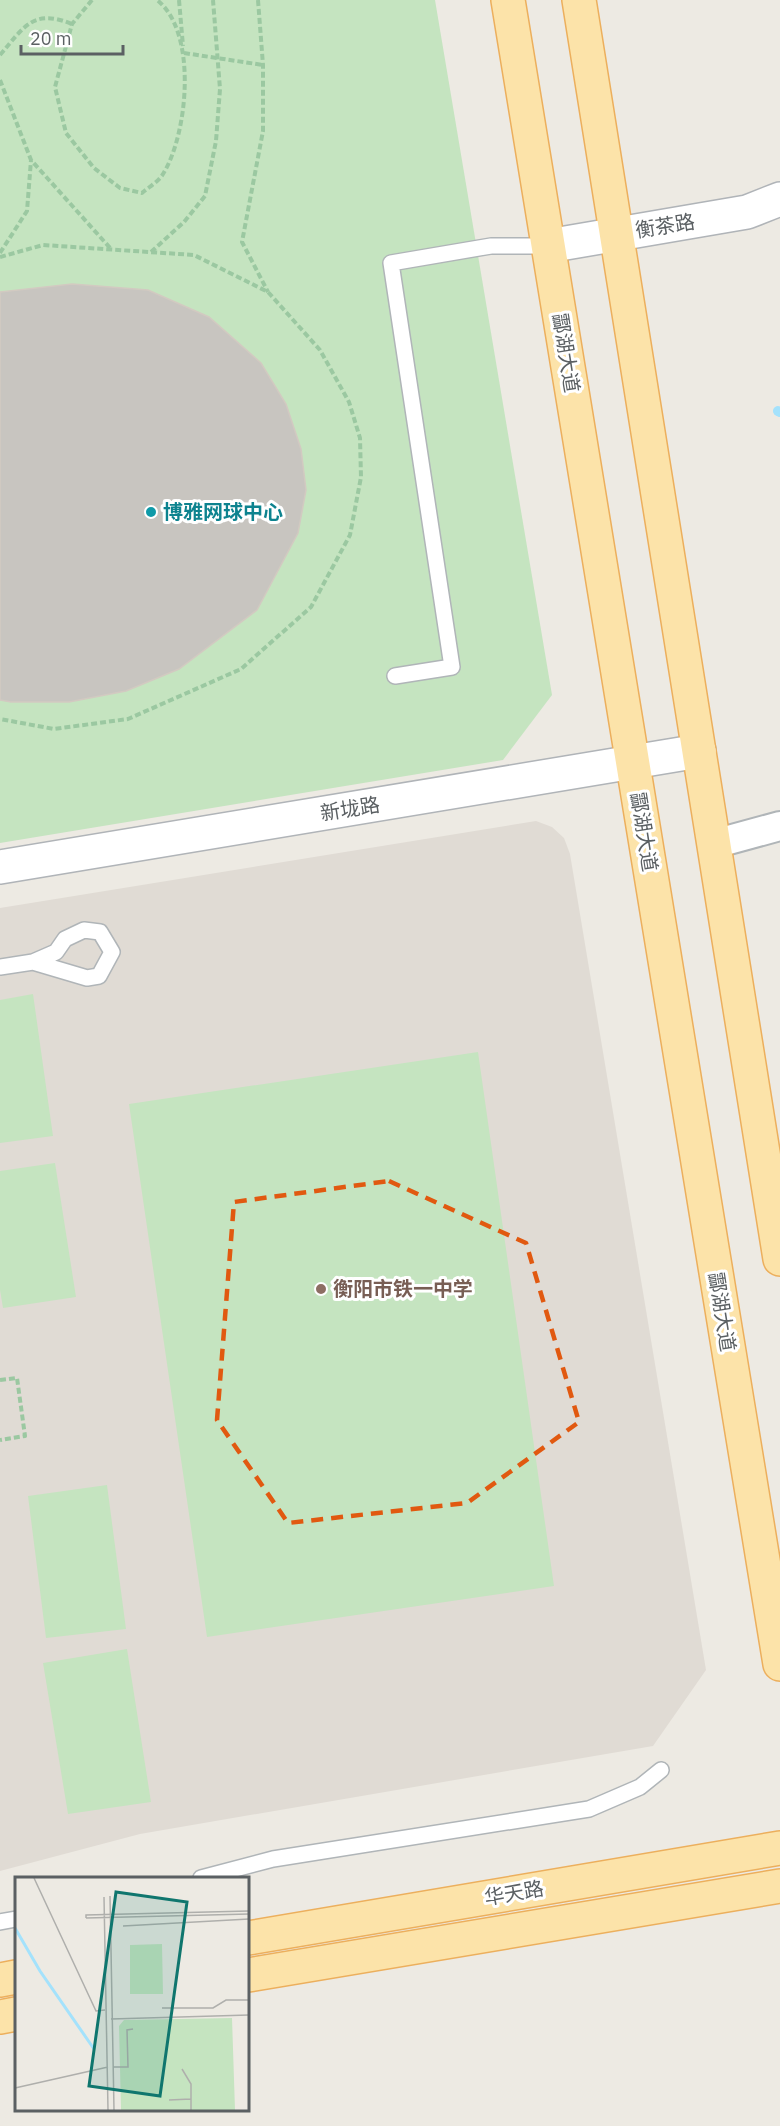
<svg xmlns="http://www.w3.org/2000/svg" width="780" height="2126" viewBox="0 0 780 2126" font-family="'IBM Plex Sans','Noto Sans SC',sans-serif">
  <rect width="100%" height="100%" fill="#edeae3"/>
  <!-- education -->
  <path fill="#e0dbd4" d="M536 821 552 827 564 838 570 854 706 1670 653 1746 140 1834 0 1871V908Z"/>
  <!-- green -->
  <g fill="#c5e4c0">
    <path d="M0 0H435L552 695 503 760 0 843Z"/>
    <path d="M33 994 53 1136 0 1143V1000Z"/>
    <path d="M478 1052 554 1586 207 1637 129 1104Z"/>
    <path d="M55 1163 76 1297 3 1308 0 1290V1171Z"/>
    <path d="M107 1485 126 1629 46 1638 28 1496Z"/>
    <path d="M127 1649 151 1802 68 1814 43 1663Z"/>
  </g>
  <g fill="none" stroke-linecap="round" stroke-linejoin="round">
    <!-- stream -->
    <path stroke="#a4e2fc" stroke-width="10" d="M778 411 780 412"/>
  </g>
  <!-- building -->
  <path fill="#c8c5c0" stroke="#d2cac1" stroke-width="1.5" d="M72 284 148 290 209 317 261 363 286 404 301 449 306 490 298 533 257 610 179 669 126 691 69 702H11L0 700V292Z"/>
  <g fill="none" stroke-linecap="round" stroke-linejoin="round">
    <!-- service casing -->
    <g stroke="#b0b5b8" stroke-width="18">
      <g id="service">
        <path d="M395 676 452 667 391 263 491 246H548"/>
        <path d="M0 967 33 962 56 952 65 939 84 930 100 932 112 952 99 976 87 978 33 962"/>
        <path d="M201 1878 273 1859 589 1809 640 1787 661 1770"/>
        <path d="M0 1922 16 1919"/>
      </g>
    </g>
    <!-- minor casing -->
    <g stroke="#b0b5b8" stroke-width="32">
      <path id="minor" d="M714 844 780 826"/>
    </g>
    <!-- secondary casing -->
    <g stroke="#b0b4b8" stroke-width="36">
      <g id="secondary">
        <path d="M548 246 747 212 780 199"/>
        <path d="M0 867 699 751"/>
      </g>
    </g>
    <!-- primary casing -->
    <g stroke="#ecaf5d" stroke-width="36">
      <g id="primary">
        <path d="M508 0 780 1664"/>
        <path d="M579 0 780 1259"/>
        <path d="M248 1938 780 1848"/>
        <path d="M248 1975 780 1886"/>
        <path d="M0 1980 16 1977"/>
        <path d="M0 2017 16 2014"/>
      </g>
    </g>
    <!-- path -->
    <g stroke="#9bc8a1" stroke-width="4" stroke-dasharray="6 3" stroke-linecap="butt">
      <path d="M92 0 72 24 55 87 66 133 94 168 120 188 142 193C149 187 159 181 163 174 188 134 198 32 157 0"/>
      <path d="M179 0 183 46"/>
      <path d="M258 0 263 65V131L242 242 268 292"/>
      <path d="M184 53 263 65"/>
      <path d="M0 55C24 27 33 8 72 24"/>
      <path d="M0 80 31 160 111 249"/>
      <path d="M151 252 184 222 205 196 216 141 220 89 213 0"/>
      <path d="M0 253 27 211 31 160"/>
      <path d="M0 257 43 245 194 255 268 292 320 350 349 402 360 438 361 477 350 535 311 607 241 669 128 719 54 729 0 719"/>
      <path d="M0 1380 17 1378 25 1436 0 1440"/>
    </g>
    <!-- service -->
    <use href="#service" stroke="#fff" stroke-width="15"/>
    <!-- minor -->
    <use href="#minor" stroke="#fff" stroke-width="28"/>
    <!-- secondary -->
    <use href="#secondary" stroke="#fff" stroke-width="33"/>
    <!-- primary -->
    <use href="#primary" stroke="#fce3a9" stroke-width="33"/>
  </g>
  <!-- marked area -->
  <path fill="none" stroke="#e15910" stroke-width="4.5" stroke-dasharray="12 8" stroke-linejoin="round" d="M389 1181 526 1243 579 1422 467 1503 288 1523 217 1420 234 1202Z"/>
  <!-- markers -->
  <circle fill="#0f9aa8" stroke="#fff" stroke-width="2" cx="151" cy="512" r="6"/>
  <circle fill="#8d6e63" stroke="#fff" stroke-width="2" cx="321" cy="1289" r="6"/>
  <g text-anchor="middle" stroke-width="6" stroke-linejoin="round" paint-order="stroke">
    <!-- street labels -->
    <g font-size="20" fill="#5b6063" stroke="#fff">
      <text transform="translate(665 226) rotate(-9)" y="7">衡茶路</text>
      <text transform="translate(566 353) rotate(81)" y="7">酃湖大道</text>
      <text transform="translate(350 809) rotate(-9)" y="7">新垅路</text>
      <text transform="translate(644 832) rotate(81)" y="7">酃湖大道</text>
      <text transform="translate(722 1312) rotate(81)" y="7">酃湖大道</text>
      <text transform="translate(514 1893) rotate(-10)" y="7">华天路</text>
    </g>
    <!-- culture labels -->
    <g font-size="20" font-weight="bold" fill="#0d838f" stroke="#fff" text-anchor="start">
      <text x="163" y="519">博雅网球中心</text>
    </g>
    <!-- education labels -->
    <g font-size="20" font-weight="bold" fill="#785e54" stroke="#fff" text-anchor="start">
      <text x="333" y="1296">衡阳市铁一中学</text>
    </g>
  </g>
  <!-- overview -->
  <g transform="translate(15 1877)">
    <rect width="234" height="234" fill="#edeae3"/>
    <path d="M147 67 148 117H115V68ZM217 141 220 233H106L104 149 109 143Z" fill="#c5e4c0"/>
    <path fill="none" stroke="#a4e2fc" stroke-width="3" d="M0 51 25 94 79 172"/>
    <path fill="none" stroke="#afafac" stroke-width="1.5" d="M19 1 81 134 90 133M95 19 99 233M89 20 93 233M71 41V38L234 34M71 41 234 37M108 49 234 42M154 131H147H198L211 123H234M96 142 234 138M98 190H113L112 153 118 152M167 192 176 207V233M0 211 93 190M154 223 176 222"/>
    <path fill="#0f766e" fill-opacity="0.15" stroke="#0f766e" stroke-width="3" d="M101 15 172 25 145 219 74 209Z"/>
    <rect width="234" height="234" fill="none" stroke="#5b6063" stroke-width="3"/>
  </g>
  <!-- scale -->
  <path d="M21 45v9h102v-9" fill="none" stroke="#5b6063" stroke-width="3"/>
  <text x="30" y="45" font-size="18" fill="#5b6063" stroke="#ffffff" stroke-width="4.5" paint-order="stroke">20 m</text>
</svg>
